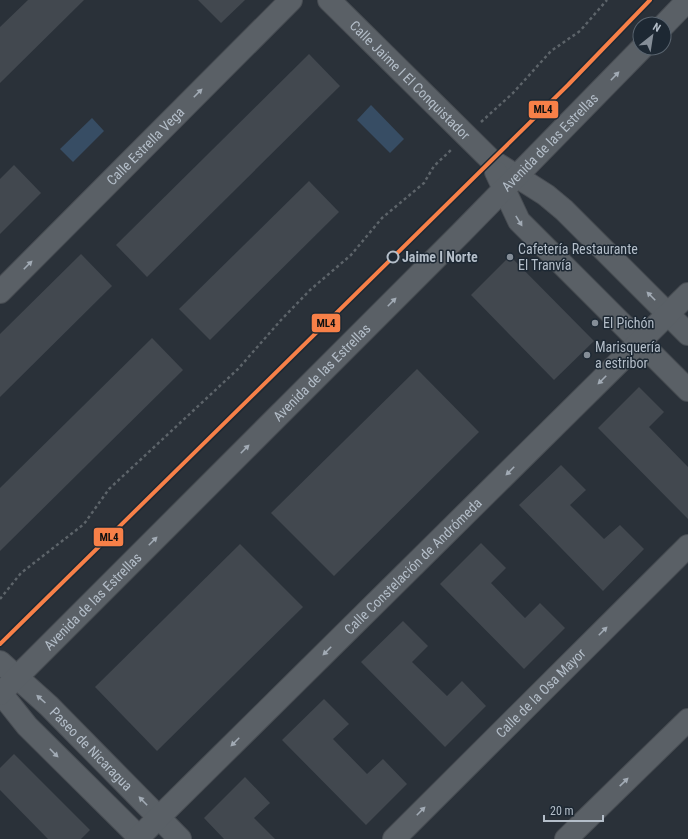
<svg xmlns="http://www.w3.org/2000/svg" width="688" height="839" viewBox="0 0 688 839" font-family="'Roboto Condensed',sans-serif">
  <rect width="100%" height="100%" fill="#2a3139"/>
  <!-- water -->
  <g fill="#374d64">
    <path d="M371 105 404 139 390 153 357 120Z"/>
    <path d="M92 118 104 131 73 162 60 149Z"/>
  </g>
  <!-- building -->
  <g fill="#42484f">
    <path d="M28 0H84L0 83V27Z"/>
    <path d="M198 0H245L221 23Z"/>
    <path d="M309 54 340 86 147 277 116 245Z"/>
    <path d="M14 165 41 193 0 234V179Z"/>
    <path d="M309 181 339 212 210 340 179 309Z"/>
    <path d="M81 254 112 286 0 397V334Z"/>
    <path d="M510 256 594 341 554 380 471 295Z"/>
    <path d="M152 338 183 370 0 551V488Z"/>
    <path d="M417 369 479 432 334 576 271 513Z"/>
    <path d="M639 387 664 412 649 427 688 467V519L598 428Z"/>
    <path d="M561 465 586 490 570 505 604 539 620 525 644 549 603 591 519 505Z"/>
    <path d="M481 543 506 568 491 583 514 607 525 618 540 603 565 628 524 669 440 584Z"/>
    <path d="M240 544 303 607 157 751 95 687Z"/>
    <path d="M403 621 428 646 412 662 447 696 462 681 486 706 445 747 361 662Z"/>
    <path d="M324 699 349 724 333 739 367 774 383 759 407 784 366 825 282 740Z"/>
    <path d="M14 754 90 830 81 839H48L0 790V768Z"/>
    <path d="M245 777 270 803 254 818 275 839H224L204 818Z"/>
  </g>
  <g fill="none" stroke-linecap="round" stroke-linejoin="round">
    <!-- minor casing -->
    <g stroke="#484d53" stroke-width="24">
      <g id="minor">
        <path id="s1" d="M329 0 491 160 546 195 564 210 688 334"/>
        <path d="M496 172 519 221 688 390"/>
        <path id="s2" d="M0 292 291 0"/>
        <path id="s3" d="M0 662 49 706 180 839"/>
        <path d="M0 692 27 726 141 839"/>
        <path id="s4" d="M137 839 688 294"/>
        <path id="s5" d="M394 839 688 546"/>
        <path d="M566 839 688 720"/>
      </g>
    </g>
    <!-- tertiary casing -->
    <g stroke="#484d53" stroke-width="24">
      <g id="tertiary">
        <path d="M664 25 688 0"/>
        <path id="s6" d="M0 694 461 233 642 48"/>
      </g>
    </g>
    <!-- path -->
    <g stroke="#5d646a" stroke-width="2.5" stroke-dasharray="3 3" stroke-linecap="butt">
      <path d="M481 122 513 93 551 51 580 31 607 0"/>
      <path d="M0 599 21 573 84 524 109 489 238 369 281 320 310 290 351 255 382 218 424 183 434 166 451 150"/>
    </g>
    <!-- minor -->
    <use href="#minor" stroke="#5a6066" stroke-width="22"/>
    <!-- tertiary -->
    <use href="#tertiary" stroke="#5a6066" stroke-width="22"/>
    <!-- tram-1 casing -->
    <g stroke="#1d2833" stroke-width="7">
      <path id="tram-1" d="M0 644 568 85 650 0"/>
    </g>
    <!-- tram-1 -->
    <use href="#tram-1" stroke="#f78048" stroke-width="4"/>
  </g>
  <!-- one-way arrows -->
  <defs><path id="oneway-solid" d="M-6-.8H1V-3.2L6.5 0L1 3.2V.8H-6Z"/></defs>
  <g fill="#a2abb5">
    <use href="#oneway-solid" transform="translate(615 76) rotate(-46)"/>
    <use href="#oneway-solid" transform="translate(198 93) rotate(-45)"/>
    <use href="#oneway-solid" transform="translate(519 221) rotate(58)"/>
    <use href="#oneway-solid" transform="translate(28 265) rotate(-45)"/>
    <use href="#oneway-solid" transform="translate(651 296) rotate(-135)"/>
    <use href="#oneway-solid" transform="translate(392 302) rotate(-45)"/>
    <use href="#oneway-solid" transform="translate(602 380) rotate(135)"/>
    <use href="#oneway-solid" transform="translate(245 449) rotate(-45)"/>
    <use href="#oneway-solid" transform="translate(510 471) rotate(135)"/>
    <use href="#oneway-solid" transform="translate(153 541) rotate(-45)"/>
    <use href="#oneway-solid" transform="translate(603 631) rotate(-45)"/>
    <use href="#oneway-solid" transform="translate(327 651) rotate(135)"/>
    <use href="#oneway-solid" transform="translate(41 699) rotate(-138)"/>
    <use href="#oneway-solid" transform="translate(235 742) rotate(135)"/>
    <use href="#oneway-solid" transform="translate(54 753) rotate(45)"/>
    <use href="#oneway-solid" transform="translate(624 782) rotate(-44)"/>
    <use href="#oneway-solid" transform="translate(143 801) rotate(-134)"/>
    <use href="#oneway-solid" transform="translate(421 811) rotate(-45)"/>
  </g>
  <!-- markers -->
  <circle fill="#1d2833" stroke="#b4bec9" stroke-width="2" cx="393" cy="257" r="5.5"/>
  <g fill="#848d97" stroke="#1d2833" stroke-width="1.5">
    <circle cx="510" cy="257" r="4"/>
    <circle cx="595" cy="323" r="4"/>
    <circle cx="587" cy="355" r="4"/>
  </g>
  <g text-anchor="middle" stroke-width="3" stroke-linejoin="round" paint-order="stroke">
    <!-- street labels -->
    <g font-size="14" fill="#b4bec9" stroke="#1d2833">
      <text dy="5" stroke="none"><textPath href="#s1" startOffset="114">Calle Jaime I El Conquistador</textPath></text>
      <text dy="5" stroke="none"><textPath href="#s6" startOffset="779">Avenida de las Estrellas</textPath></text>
      <text dy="5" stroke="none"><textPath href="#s2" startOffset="206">Calle Estrella Vega</textPath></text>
      <text dy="5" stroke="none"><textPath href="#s6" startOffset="455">Avenida de las Estrellas</textPath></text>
      <text dy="5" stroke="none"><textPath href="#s4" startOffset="388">Calle Constelación de Andrómeda</textPath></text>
      <text dy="5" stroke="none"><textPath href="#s6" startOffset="131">Avenida de las Estrellas</textPath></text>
      <text dy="5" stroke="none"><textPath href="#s5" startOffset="207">Calle de la Osa Mayor</textPath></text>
      <text dy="5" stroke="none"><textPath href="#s3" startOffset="126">Paseo de Nicaragua</textPath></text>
    </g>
    <!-- poi labels -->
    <g font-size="14" fill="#b4bec9" stroke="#1d2833" text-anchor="start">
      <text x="518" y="254">Cafetería Restaurante<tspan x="518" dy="16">El Tranvía</tspan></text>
      <text x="603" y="328">El Pichón</text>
      <text x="595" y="352">Marisquería<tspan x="595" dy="16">a estribor</tspan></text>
    </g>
    <!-- stop labels -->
    <g font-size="14" font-weight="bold" fill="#b4bec9" stroke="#1d2833" text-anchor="start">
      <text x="402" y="262">Jaime I Norte</text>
    </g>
  </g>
  <g stroke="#1d2833" stroke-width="1.5">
    <rect x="528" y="100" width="31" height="19" rx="4" fill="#f78048"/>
    <rect x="311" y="313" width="30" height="20" rx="4" fill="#f78048"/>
    <rect x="93" y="527" width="31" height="20" rx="4" fill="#f78048"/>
  </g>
  <g font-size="11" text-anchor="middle" font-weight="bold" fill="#111">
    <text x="543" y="113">ML4</text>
    <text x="326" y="327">ML4</text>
    <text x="109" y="541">ML4</text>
  </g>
  <!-- north arrow -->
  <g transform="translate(652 36) rotate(30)"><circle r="19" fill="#1d2833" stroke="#59646f"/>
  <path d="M0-3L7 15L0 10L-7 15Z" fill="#848d97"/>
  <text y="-6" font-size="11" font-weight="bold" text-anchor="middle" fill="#b4bec9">N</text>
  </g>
  <!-- scale -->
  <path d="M544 815v6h59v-6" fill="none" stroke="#b4bec9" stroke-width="2"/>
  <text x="550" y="815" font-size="12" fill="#b4bec9" stroke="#1d2833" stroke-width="3" paint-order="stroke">20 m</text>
</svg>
